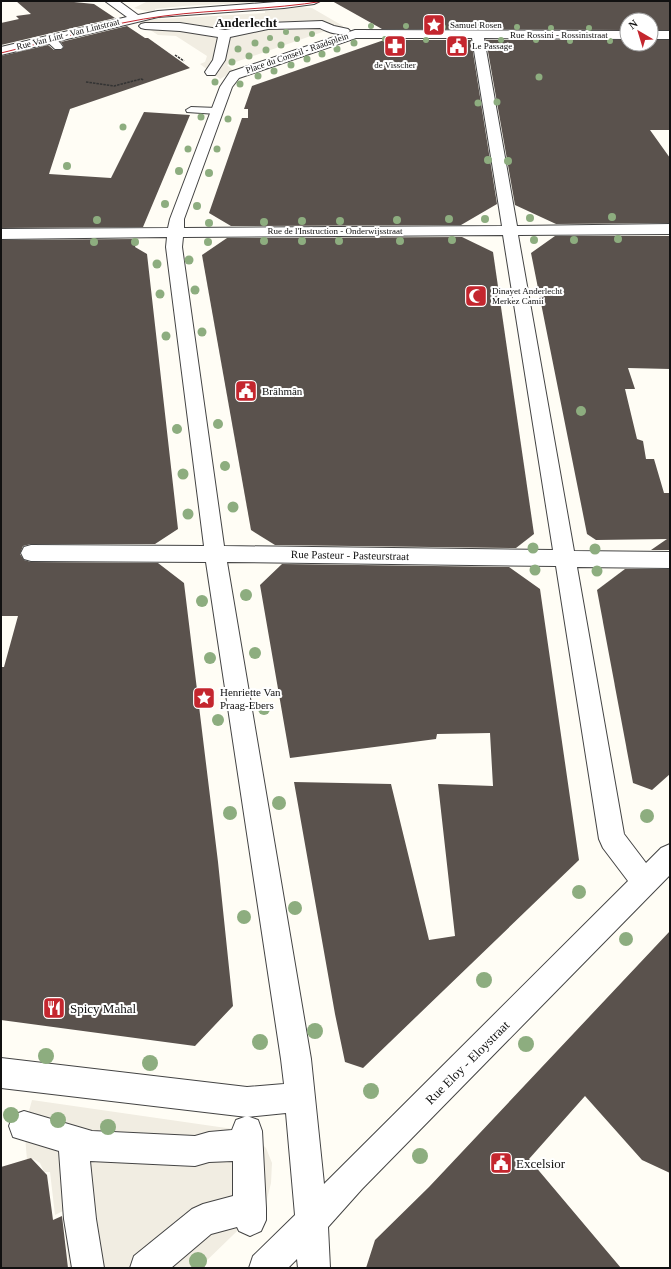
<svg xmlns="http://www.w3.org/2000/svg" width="671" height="1269" viewBox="0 0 671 1269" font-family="'Times New Roman',serif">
  <rect width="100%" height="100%" fill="#fffdf5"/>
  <!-- plaza -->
  <g fill="#f1ede2">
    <path d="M148 1H285L183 6 155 9V11L150 12 134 8Z"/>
    <path d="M301 7 312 8 343 26 344 28 331 29 227 65 234 71 220 79 200 64 205 62 207 56 176 36 158 35 138 22 160 18 161 19 265 13V11Z"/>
    <path d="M32 1100 247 1131 266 1148 272 1163 271 1183 266 1203 199 1268H69L63 1211 55 1215 50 1172H44L40 1163 33 1159 27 1160 23 1113 29 1111Z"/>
  </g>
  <!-- building -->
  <g fill="#5a524d">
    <path d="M16 1H64L94 4 115 18 1 45V23L19 19 16 16 31 14Z"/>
    <path d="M332 1H670V30H651V20H627V30L382 29Z"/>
    <path d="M127 26 145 38H148L190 68 70 109 49 174 111 178 144 112 190 115 143 227 1 228V56L48 45 54 50H61L64 47 61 42Z"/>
    <path d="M384 40H471L497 204 461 225 231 226 209 213 242 118H248V109H244L252 86Z"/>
    <path d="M486 40H627V44H651V40H670V130H650L670 158V223L556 224 515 205Z"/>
    <path d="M555 236H670V369L628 368 635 389H625L637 439 643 441 646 459H654L664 493H670V550H651L667 539 596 540 587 534 531 253Z"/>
    <path d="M462 237 493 252 534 534 516 548 275 545 251 530 202 255 227 238Z"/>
    <path d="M138 239 135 247 147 254 178 529 155 544H31L23 546 20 554 24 560 31 562 158 563 184 583 218 862 233 1006 195 1046 1 1020V667H4L18 616H1V240Z"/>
    <path d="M282 564 509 567 540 589 579 860 363 1068 345 1062 335 1014 294 782 391 784 429 940 455 936 438 784 493 786 490 733 437 734 436 739 290 758 260 585Z"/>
    <path d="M625 569H670V774L652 790 633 783 597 590Z"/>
    <path d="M670 931V1173L642 1160 585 1096 529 1159 621 1268H366L375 1240 429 1187Z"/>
    <path d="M31 1158 47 1175 53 1220 62 1216 68 1268H1V1167Z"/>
  </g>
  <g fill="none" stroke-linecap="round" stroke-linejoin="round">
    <!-- service casing -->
    <g stroke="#444" stroke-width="2">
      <g id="service">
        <path d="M49 36C54 37 60 42 63 47L61 49H55L44 39Z"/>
        <path d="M191 107 217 108 222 111 217 114 187 112 186 110Z"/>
      </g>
    </g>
    <!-- pedestrian casing -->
    <g stroke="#444" stroke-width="2">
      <g id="pedestrian">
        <path d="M322 21 334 26 348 29 350 31 348 33C339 36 328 32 320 28L268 29 230 37 225 60 215 75H207L205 72 213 60 218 37 180 31 145 29 141 28 139 26 141 24 145 23H180L225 30 268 23Z"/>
        <path d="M24 1111 92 1131 195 1136 209 1132 232 1130 236 1120 247 1116 258 1120 262 1131 266 1208V1220L261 1231 250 1236 239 1231 237 1227 211 1234 171 1268H130L134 1256 192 1209 203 1204 233 1196V1161L209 1162 195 1166 90 1161 96 1219 104 1268H72L64 1219 59 1151 13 1137 9 1126 13 1115Z"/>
      </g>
    </g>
    <!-- minor casing -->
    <g stroke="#444" stroke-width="2">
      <g id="minor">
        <path d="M105 1H119L138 15 158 11 289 1H320L314 4 284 8 158 17 1 55V47L127 17Z"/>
        <path d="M355 30 627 31V39L484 38 517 226 670 224V234L518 235 574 551 670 552V568L577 567 624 834 646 863 661 848 670 844V875L362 1189 328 1227 330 1268H298L297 1259 288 1268H249L253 1256 295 1215 286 1113 247 1117 1 1088V1058L247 1087 284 1084 281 1059 206 562 31 561 24 559 21 553 24 547 31 545 204 546 166 247 167 237 1 239V229L168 228 170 219 220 87 230 72ZM356 38H472L502 226 184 228V219L232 87 239 78ZM503 235 553 550 224 546 182 247 183 237ZM227 562 556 566 599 839 603 848 628 881 324 1184 311 1059Z"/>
        <rect x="651" y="31" width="19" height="8"/>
      </g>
    </g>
    <!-- path -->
    <g stroke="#333" stroke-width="1.5" stroke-dasharray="2.5 1" stroke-linecap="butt">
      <path d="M175 55 184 61"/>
      <path d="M86 82 114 86 141 79 144 80"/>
    </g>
    <!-- service -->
    <use href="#service" fill="#fff" fill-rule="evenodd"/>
    <!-- pedestrian -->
    <use href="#pedestrian" fill="#fff" fill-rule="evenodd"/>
    <!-- minor -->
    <use href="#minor" fill="#fff" fill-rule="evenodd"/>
    <!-- tram -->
    <path stroke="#c4262e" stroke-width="1" d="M1 53C55 40 109 23 164 16 217 9 271 10 324 1"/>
  </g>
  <!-- trees -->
  <g fill="#8dad7f">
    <circle cx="371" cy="26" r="3"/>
    <circle cx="406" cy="26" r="3"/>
    <circle cx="443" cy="27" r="3"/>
    <circle cx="481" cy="27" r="3"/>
    <circle cx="517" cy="27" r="3"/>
    <circle cx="551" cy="28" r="3"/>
    <circle cx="589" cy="28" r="3"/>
    <circle cx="286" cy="32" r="3"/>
    <circle cx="312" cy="34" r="3"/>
    <circle cx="270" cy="38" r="3"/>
    <circle cx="297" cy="39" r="3"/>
    <circle cx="385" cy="39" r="3"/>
    <circle cx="426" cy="40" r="3"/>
    <circle cx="459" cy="40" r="3"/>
    <circle cx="501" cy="40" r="3"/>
    <circle cx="536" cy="40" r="3"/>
    <circle cx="570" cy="41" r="3"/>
    <circle cx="610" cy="41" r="3"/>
    <circle cx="255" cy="43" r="3.5"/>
    <circle cx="354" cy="43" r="3.5"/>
    <circle cx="281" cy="45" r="3.5"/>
    <circle cx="238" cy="49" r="3.5"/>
    <circle cx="337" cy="49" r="3.5"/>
    <circle cx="266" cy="50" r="3.5"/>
    <circle cx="322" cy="54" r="3.5"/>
    <circle cx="249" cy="56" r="3.5"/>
    <circle cx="307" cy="59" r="3.5"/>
    <circle cx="232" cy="62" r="3.5"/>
    <circle cx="291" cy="65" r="3.5"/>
    <circle cx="274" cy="71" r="3.5"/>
    <circle cx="258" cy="76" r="3.5"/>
    <circle cx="539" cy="77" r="3.5"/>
    <circle cx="215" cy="82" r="3.5"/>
    <circle cx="240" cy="84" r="3.5"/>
    <circle cx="497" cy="102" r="3.5"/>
    <circle cx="478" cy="103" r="3.5"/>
    <circle cx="201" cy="117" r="3.5"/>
    <circle cx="228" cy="119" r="3.5"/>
    <circle cx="123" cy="127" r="3.5"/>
    <circle cx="188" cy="149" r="3.5"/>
    <circle cx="217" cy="149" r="3.5"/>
    <circle cx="488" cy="160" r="4"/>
    <circle cx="508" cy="161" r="4"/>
    <circle cx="67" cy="166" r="4"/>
    <circle cx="179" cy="171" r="4"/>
    <circle cx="209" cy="173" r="4"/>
    <circle cx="165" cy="204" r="4"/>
    <circle cx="197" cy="206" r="4"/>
    <circle cx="612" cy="217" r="4"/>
    <circle cx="530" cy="218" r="4"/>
    <circle cx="449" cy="219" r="4"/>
    <circle cx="485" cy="219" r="4"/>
    <circle cx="97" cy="220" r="4"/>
    <circle cx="397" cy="220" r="4"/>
    <circle cx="302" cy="221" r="4"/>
    <circle cx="340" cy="221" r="4"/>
    <circle cx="264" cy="222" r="4"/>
    <circle cx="209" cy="223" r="4"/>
    <circle cx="618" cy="239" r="4"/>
    <circle cx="452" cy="240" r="4"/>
    <circle cx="534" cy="240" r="4"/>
    <circle cx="574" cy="240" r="4"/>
    <circle cx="264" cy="241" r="4"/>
    <circle cx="302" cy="241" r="4"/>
    <circle cx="339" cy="241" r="4"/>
    <circle cx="400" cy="241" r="4"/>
    <circle cx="94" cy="242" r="4"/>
    <circle cx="135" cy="242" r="4"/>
    <circle cx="208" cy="242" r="4"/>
    <circle cx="189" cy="260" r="4.5"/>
    <circle cx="157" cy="264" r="4.5"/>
    <circle cx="195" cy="290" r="4.5"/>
    <circle cx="160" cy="294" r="4.5"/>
    <circle cx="202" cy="332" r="4.5"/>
    <circle cx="166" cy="336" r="4.5"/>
    <circle cx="581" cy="411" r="5"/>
    <circle cx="218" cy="424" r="5"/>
    <circle cx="177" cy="429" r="5"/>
    <circle cx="225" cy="466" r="5"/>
    <circle cx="183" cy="474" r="5.5"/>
    <circle cx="233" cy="507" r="5.5"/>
    <circle cx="188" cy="514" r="5.5"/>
    <circle cx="533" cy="548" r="5.5"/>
    <circle cx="595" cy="549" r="5.5"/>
    <circle cx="535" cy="570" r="5.5"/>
    <circle cx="597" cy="571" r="5.5"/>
    <circle cx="246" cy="595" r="6"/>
    <circle cx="202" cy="601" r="6"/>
    <circle cx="255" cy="653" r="6"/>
    <circle cx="210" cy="658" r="6"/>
    <circle cx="264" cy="709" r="6"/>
    <circle cx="218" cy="720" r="6"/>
    <circle cx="279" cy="803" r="7"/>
    <circle cx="230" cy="813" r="7"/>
    <circle cx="647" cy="816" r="7"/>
    <circle cx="579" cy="892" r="7"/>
    <circle cx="295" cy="908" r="7"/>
    <circle cx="244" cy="917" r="7"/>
    <circle cx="626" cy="939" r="7"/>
    <circle cx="484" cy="980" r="8"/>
    <circle cx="315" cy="1031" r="8"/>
    <circle cx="260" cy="1042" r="8"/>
    <circle cx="526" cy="1044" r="8"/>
    <circle cx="46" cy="1056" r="8"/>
    <circle cx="150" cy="1063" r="8"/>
    <circle cx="371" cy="1091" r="8"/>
    <circle cx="11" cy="1115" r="8"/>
    <circle cx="58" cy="1120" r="8"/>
    <circle cx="108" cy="1127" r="8"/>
    <circle cx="420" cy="1156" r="8"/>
    <circle cx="198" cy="1261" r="9"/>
  </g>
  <!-- icons -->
  <defs>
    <g id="sight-square" transform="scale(1.15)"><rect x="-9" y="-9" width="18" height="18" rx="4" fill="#c4262e" stroke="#fff"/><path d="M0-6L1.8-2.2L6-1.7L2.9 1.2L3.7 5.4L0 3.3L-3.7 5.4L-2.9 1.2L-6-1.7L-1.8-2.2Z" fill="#fff"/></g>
    <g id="pharmacy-square" transform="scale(1.15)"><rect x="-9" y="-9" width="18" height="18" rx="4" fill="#c4262e" stroke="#fff"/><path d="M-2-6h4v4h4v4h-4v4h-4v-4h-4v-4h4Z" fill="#fff"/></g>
    <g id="civic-square" transform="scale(1.15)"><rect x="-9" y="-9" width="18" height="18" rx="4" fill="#c4262e" stroke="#fff"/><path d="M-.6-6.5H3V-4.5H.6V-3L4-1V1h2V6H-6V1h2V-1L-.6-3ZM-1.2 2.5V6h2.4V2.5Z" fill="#fff"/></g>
    <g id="mosque-square" transform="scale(1.15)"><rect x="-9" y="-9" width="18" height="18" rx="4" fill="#c4262e" stroke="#fff"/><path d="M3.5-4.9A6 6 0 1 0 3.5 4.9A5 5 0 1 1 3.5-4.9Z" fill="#fff"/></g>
    <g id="restaurant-square" transform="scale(1.15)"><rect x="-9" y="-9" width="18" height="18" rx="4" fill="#c4262e" stroke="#fff"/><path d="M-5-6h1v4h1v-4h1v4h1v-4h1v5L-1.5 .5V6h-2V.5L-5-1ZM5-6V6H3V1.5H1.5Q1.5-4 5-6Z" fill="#fff"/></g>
  </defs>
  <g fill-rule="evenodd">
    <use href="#sight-square" x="434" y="25"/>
    <use href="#pharmacy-square" x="395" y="46"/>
    <use href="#civic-square" x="457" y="46"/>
    <use href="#mosque-square" x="476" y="296"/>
    <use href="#civic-square" x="246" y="391"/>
    <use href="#sight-square" x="204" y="698"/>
    <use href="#restaurant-square" x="54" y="1008"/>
    <use href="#civic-square" x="501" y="1163"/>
  </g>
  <g text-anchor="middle" stroke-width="4" stroke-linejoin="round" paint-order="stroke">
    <!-- far-poi labels -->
    <g font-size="9" fill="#111" stroke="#fff" text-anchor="start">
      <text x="450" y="28">Samuel Rosen</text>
      <text x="472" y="49">Le Passage</text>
      <text x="395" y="68" text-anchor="middle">de Visscher</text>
      <text x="492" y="294">Dinayet Anderlecht<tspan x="492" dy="10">Merkez Camii</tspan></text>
    </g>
    <!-- far-street labels -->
    <g font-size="9" fill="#111" stroke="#fff">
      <text transform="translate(68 34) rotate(-14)" y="3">Rue Van Lint - Van Lintstraat</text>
      <text x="559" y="38">Rue Rossini - Rossinistraat</text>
      <text transform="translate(297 53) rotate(-19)" y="3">Place du Conseil - Raadsplein</text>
      <text x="335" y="234">Rue de l'Instruction - Onderwijsstraat</text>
    </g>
    <!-- poi labels -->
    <g font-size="11" fill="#111" stroke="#fff" text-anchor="start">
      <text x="262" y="395">Brâhmân</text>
      <text x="220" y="696">Henriette Van<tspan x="220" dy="13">Praag-Ebers</tspan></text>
    </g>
    <!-- street labels -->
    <g font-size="11" fill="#111" stroke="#fff">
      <text transform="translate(350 555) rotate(1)" y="4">Rue Pasteur - Pasteurstraat</text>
    </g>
    <!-- far-district labels -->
    <g font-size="13" font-weight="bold" fill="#111" stroke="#fff">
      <text x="246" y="27">Anderlecht</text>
    </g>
    <!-- near-poi labels -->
    <g font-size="13" fill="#111" stroke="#fff" text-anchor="start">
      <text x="70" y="1013">Spicy Mahal</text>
      <text x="516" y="1168">Excelsior</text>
    </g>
    <!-- near-street labels -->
    <g font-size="13" fill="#111" stroke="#fff">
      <text transform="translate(467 1062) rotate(-45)" y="5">Rue Eloy - Eloystraat</text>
    </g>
  </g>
  <!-- border -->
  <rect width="671" height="1269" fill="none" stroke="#111111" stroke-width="4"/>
  <!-- north arrow -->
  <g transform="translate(639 32) rotate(322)"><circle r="19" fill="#ffffff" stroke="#a0a0a0"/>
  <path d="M0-3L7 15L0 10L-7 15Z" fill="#c4262e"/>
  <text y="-6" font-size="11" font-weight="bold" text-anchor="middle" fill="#111111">N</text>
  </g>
</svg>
